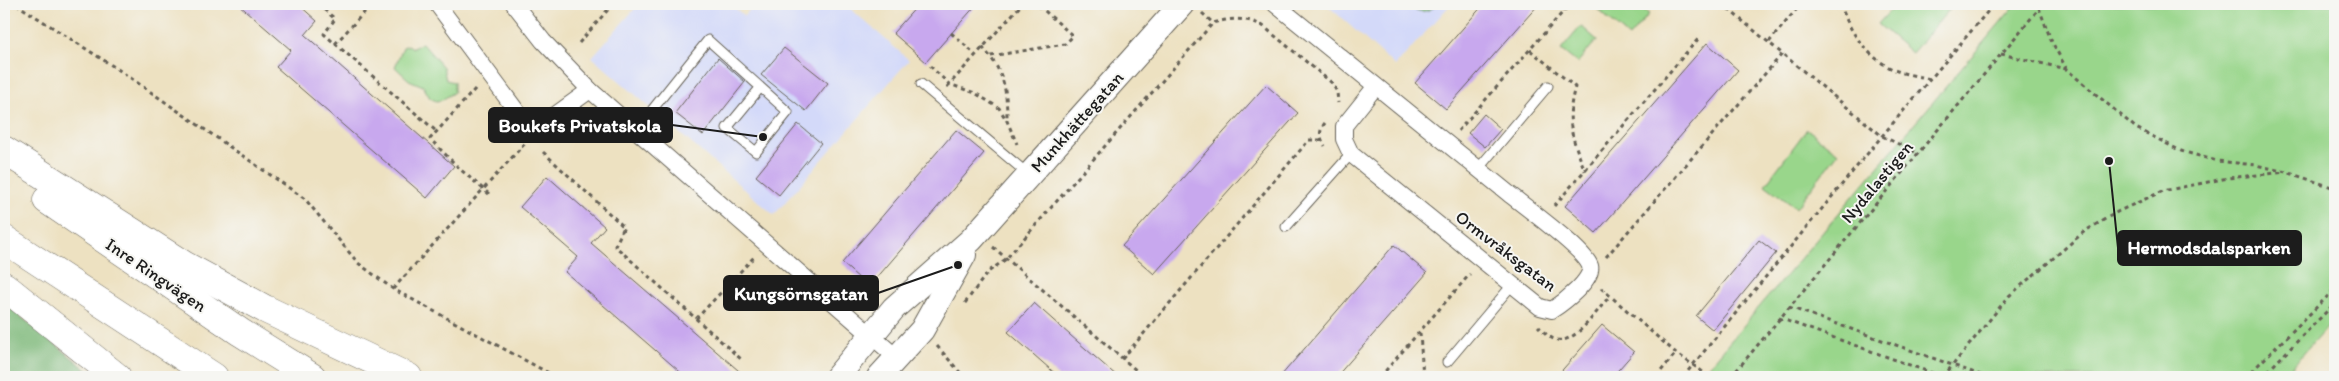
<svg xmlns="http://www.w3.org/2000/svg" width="2339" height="381" viewBox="0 0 2339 381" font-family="Itim,sans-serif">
  <rect width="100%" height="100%" fill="#f6f6f2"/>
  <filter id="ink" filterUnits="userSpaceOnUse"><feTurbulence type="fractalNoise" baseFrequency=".02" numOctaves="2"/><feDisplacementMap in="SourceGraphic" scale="10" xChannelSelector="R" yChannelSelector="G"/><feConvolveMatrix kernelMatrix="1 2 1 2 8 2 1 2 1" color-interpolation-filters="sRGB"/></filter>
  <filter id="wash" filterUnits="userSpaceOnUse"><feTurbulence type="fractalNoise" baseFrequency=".0096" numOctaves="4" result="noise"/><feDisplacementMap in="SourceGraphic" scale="20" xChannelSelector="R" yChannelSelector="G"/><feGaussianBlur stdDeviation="1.12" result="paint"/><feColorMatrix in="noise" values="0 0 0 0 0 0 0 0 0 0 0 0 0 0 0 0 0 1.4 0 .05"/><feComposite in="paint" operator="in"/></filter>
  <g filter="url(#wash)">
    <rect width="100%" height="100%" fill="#ede1c1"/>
    <!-- built -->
    <g fill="#d3d9f9">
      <path d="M639 4H730L744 16 755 4H845L909 60 774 215 592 57Z"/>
      <path d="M1326 4H1451L1395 66Z"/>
    </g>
    <!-- green -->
    <g fill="#99d68b" stroke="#5a7954">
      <path d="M1409 4H1438C1429 12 1417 15 1409 4Z"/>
      <path d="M1599 4H1637L1649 14 1629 37 1596 8Z"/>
      <path d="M1896 4H1954L1912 53 1878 24Z"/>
      <path d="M2016 4H2335V318L2283 377H1700Z"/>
      <path d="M1581 26 1597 40 1577 63 1561 50Z"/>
      <path d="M422 43 443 67 446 80 454 82V92L442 100 436 101 430 98 423 86 409 80 395 67 403 47 408 45 413 48Z"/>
      <path d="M1807 129 1838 153 1796 208 1765 185Z"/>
    </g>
    <!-- forest -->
    <path fill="#7ab777" stroke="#4b6a4a" d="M4 303 96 377H4Z"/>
    <g id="blocks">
      <!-- building -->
      <g fill="#c8a8ee">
        <path d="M238 4H298L317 21 305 35 454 166 427 198 276 67 291 50Z"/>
        <path d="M919 4H977L926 62 893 33Z"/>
        <path d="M1484 4H1539L1446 109 1415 83Z"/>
        <path d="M1707 43 1738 70 1596 233 1565 206Z"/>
        <path d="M784 48 828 83 806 111 761 75Z"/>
        <path d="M718 58 745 82 703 135 675 113Z"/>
        <path d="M1266 85 1298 113 1154 274 1122 246Z"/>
        <path d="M1484 114 1501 129 1485 147 1468 133Z"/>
        <path d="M798 124 821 143 779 195 756 176Z"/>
        <path d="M956 130 984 153 869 287 842 263Z"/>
        <path d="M547 176 605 227 591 243 746 377H686L565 272 578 257 520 207Z"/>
        <path d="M1759 240 1776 253 1713 330 1696 316Z"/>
        <path d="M1394 245 1427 273 1336 377H1280Z"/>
        <path d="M1034 303 1062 328 1118 377H1059L1008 332Z"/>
        <path d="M1602 325 1634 352 1612 377H1556Z"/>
      </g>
    </g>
  </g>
  <g filter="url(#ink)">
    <use href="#blocks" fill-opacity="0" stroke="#656156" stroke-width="1"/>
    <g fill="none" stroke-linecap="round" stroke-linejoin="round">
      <!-- lane casing -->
      <g stroke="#656156" stroke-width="11">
        <g id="lane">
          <path d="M921 84 1029 175"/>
          <path d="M636 130 708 40 788 112 756 152 727 128 760 88"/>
          <path d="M1478 169 1548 86"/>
          <path d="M1286 227 1351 154"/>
          <path d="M1447 362 1512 285"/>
        </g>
      </g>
      <!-- street casing -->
      <g stroke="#656156" stroke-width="18">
        <g id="street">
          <path d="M437 4 524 121 540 126 590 90"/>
          <path d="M514 4 543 41 590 90 897 358"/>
          <path d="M1275 4C1353 67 1430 130 1508 193 1524 206 1585 250 1590 266 1594 279 1563 303 1552 310L1540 307 1351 154 1344 139V126L1376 86"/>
        </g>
      </g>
      <!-- secondary casing -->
      <g stroke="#656156" stroke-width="26">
        <g id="secondary">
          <path d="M837 377 894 308 971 240 1182 4"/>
          <path d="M879 377 922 330 964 255"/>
        </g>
      </g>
      <!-- highway casing -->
      <g stroke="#656156" stroke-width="29">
        <g id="highway">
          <path d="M4 150 184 265 265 309 408 377"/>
          <path d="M47 200 240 332 312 377"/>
          <path d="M4 239 214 377"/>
          <path d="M4 286 117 377"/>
        </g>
      </g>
      <!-- path -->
      <g stroke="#656156" stroke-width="3" stroke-dasharray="4 4" stroke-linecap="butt">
        <path d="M16 4 119 70 305 199 358 263 393 289 556 377"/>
        <path d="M318 4 335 19 324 34 436 131"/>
        <path d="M1722 4 1882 136 1919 154"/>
        <path d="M1841 4C1848 32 1871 62 1900 72 1909 75 1920 76 1930 79"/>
        <path d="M2039 8 2051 40 2066 68"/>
        <path d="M1202 13 1213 23"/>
        <path d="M951 33 975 54"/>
        <path d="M1769 42 1801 4"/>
        <path d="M579 43 613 4"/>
        <path d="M335 44 372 4"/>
        <path d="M982 47C1004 71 1007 88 1007 121"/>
        <path d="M1530 50 1575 87C1565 123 1572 137 1585 171"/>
        <path d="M2001 54 2066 69 2136 128 2181 151 2217 161 2256 165 2286 172 2335 188"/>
        <path d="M991 56 1065 44 1073 36 1037 4"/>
        <path d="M930 66 949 84 975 93 999 108 1007 121 1017 144"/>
        <path d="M947 87 1022 4"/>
        <path d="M475 89 430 139 461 170 489 194"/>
        <path d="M1325 123C1318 132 1320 137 1325 146"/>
        <path d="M1458 131 1570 4"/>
        <path d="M543 152 624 227 615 246 742 360"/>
        <path d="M1554 206 1699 38"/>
        <path d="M993 247 1144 377"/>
        <path d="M1606 257 1783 53"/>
        <path d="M1601 288 1676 353 1710 377"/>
        <path d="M393 289 526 142"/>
        <path d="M965 303 988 272 1006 259 1213 23C1230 18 1247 17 1263 26L1332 83 1337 92 1338 103"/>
        <path d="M1789 307 1986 377"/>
        <path d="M1779 318 1943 377"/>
        <path d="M696 319 754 257"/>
        <path d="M1538 326C1543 331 1550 339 1557 340 1576 344 1598 309 1609 297"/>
        <path d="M1420 333 1423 377"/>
        <path d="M937 346 964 377"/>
        <path d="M1122 359 1309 140H1324"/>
        <path d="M1380 377 1470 274"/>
        <path d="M1656 377 1676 353"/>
        <path d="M1683 377 1882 136 1994 4"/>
        <path d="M1731 377 2043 4"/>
        <path d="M1943 377 2009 296 2085 231 2119 211 2163 191 2228 178 2286 172"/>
        <path d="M2246 377 2335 289"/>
        <path d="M2262 377 2335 303"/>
      </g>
      <!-- lane -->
      <use href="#lane" stroke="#fff" stroke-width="9"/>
      <!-- street -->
      <use href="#street" stroke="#fff" stroke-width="16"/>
      <!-- secondary -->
      <use href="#secondary" stroke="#fff" stroke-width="24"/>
      <!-- highway -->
      <use href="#highway" stroke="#fff" stroke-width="28"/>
    </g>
  </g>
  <g text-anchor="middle" stroke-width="4" stroke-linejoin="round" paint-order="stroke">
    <!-- street labels -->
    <g font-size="18" fill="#1c1c1c" stroke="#f6f6f2">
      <text transform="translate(1077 122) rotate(-48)" y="6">Munkhättegatan</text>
      <text transform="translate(1877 182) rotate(-50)" y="6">Nydalastigen</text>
      <text transform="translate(1506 251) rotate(37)" y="6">Ormvråksgatan</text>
      <text transform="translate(156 275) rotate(34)" y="6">Inre Ringvägen</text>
    </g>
  </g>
  <!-- callouts -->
  <path fill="none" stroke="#1c1c1c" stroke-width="2" d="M763 137L672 125M2109 161L2118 248M958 265L878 293"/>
  <g fill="#1c1c1c" stroke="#f6f6f2" stroke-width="2">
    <circle cx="763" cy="137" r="5"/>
    <circle cx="2109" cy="161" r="5"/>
    <circle cx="958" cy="265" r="5"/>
  </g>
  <g fill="#1c1c1c" stroke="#1c1c1c" stroke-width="2">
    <rect x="489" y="108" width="183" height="34" rx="5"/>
    <rect x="2118" y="231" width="183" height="34" rx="5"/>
    <rect x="724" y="276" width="154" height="34" rx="5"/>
  </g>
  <g font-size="19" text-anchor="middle" font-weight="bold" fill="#fff">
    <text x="580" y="132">Boukefs Privatskola</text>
    <text x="2209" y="254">Hermodsdalsparken</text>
    <text x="801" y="300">Kungsörnsgatan</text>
  </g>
  <!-- margin -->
  <rect width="2339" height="381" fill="none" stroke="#f6f6f2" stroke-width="20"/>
</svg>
